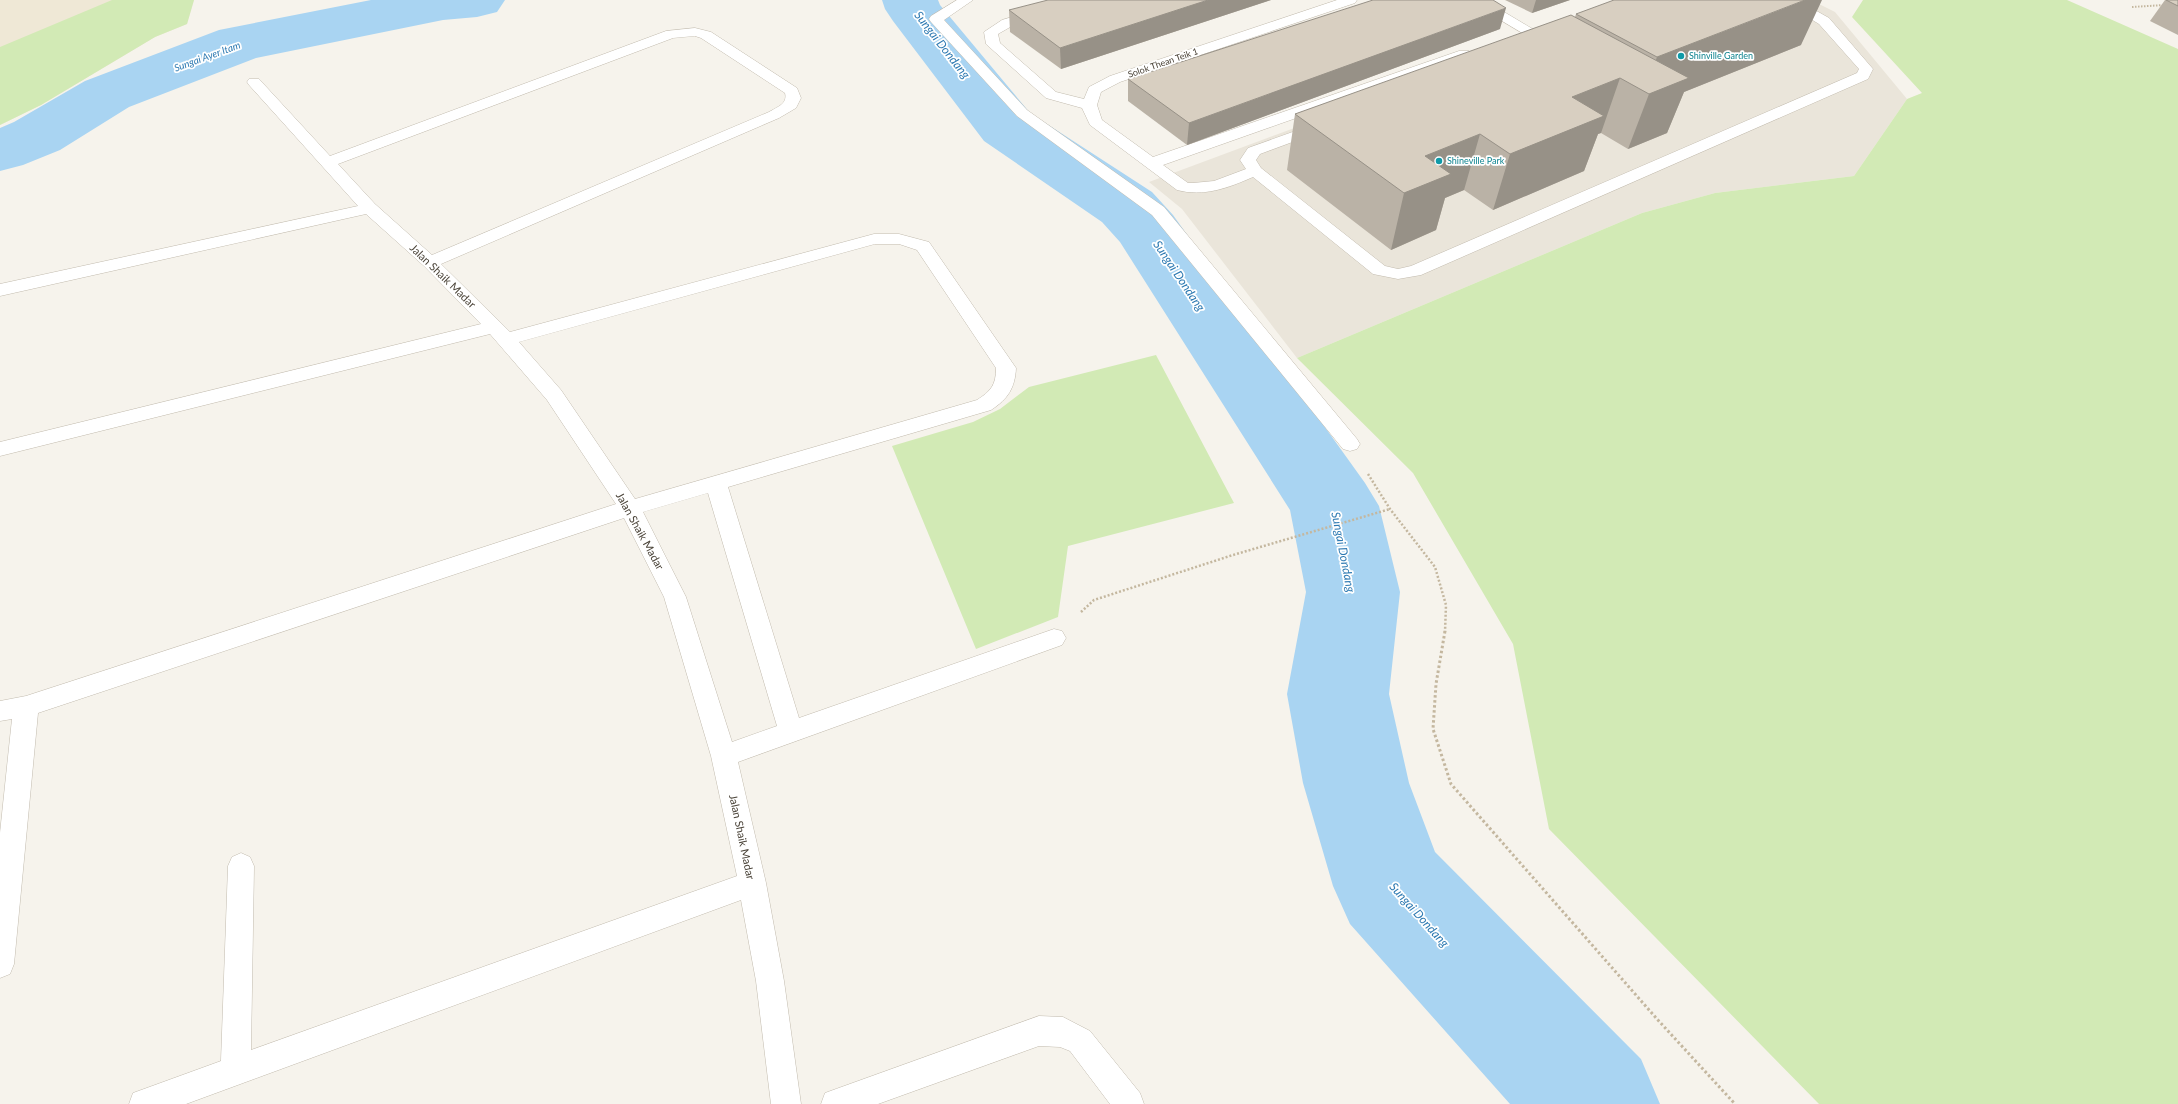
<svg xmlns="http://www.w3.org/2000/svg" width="2178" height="1104" viewBox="0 0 2178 1104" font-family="Lato,sans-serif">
  <rect width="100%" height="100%" fill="#f6f3ec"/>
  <!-- residential -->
  <path fill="#eae5da" d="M1811 0 1835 12 1907 99 1854 176 1715 193 1642 213 1297 358 1182 209 1149 182 1618 8Z"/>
  <!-- education -->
  <path fill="#efe8d6" d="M0 0H194L187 24 155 37 41 105 0 125Z"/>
  <!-- green -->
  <g fill="#d2eab5">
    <path d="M112 0H194L187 24 155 37 41 105 0 125V47Z"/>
    <path d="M1863 0H2067L2178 49V1104H1819L1549 829 1513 644 1413 473 1297 358 1642 213 1715 193 1854 176 1907 99 1922 93 1852 17Z"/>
    <path d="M1156 355 1234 503 1068 546 1058 617 976 649 892 446 973 422 1000 409 1029 387Z"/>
  </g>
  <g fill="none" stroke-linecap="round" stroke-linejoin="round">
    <!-- river -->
    <g fill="#a9d4f2" fill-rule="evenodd">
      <path d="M371 0H505L497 12 477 17 443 20 256 58 129 107 60 150 23 165 0 171V128L14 122 85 81 219 30Z"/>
      <path d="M882 0H938L940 5 1030 113 1152 192 1173 215 1365 483 1379 506 1400 592 1389 694 1409 783 1435 852 1641 1059 1660 1104H1510L1350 924 1333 886 1303 783 1287 694 1306 592 1290 510 1120 242 1102 222 984 141 893 21 885 9Z"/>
    </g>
    <!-- minor casing -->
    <g stroke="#c2bbae" stroke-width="1">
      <g id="minor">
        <path d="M957 0H973L944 20 1027 110 1164 207 1357 439 1360 444 1357 449 1350 451 1343 449 1152 215 1017 116 931 22 929 19 931 16Z"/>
        <path d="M1070 0H1091L1089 3 1012 26 998 34 1000 43 1056 92 1084 99 1089 87 1110 76 1337 0H1357L1355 3 1120 82 1101 92 1097 105 1102 120 1153 157 1459 51H1469L1471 54 1469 57 1163 165 1188 183H1193L1214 181 1246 169 1240 160 1248 148 1315 124H1325L1328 127 1325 130 1260 154 1256 160 1261 168 1385 266 1398 269 1411 266 1857 73 1859 69 1819 24 1780 0H1797L1829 18 1873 69 1868 79 1421 275 1398 279 1373 274 1253 177C1228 188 1204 197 1177 190L1090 125 1082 108 1046 98 986 44 984 32 1002 20Z"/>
        <path d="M1467 0H1484L1536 31 1534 34H1524Z"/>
        <path d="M695 28 711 32 797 88 801 98 796 108 779 118 441 264 510 332 874 234H899L929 242 1016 368C1015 388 1008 399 991 410L728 487 799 718 1054 629 1062 631 1066 638 1062 645 738 762 766 883 784 981 801 1104H771L756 981 741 900 186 1104H129L133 1093 221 1061 228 866 232 857 241 853 250 857 254 866 251 1050 737 876 711 756 664 597 624 518 38 713 14 964 10 974 0 978V833L12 719 0 721V701L26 696 616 504 547 400 490 334 0 456V442L481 324 424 266 366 214 0 296V284L358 206 249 85 247 82 249 79H259L330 156 666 31ZM695 36 701 38 785 93C788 104 777 107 769 112L432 255 375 204 338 164 673 38ZM875 244H899L917 250 996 368C996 385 991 391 977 400L635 499 561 390 519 342ZM708 493 777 726 732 742 686 597 643 512Z"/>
        <path d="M1039 1016 1063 1017 1090 1031 1140 1093 1144 1104H1110L1070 1051 1060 1047 1039 1046 878 1104H821L825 1093 836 1089Z"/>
      </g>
    </g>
    <!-- path-far2 -->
    <path stroke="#c4b79f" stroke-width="2" stroke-dasharray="1.5 1.5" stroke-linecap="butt" d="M2132 7 2164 5"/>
    <!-- path-far1 -->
    <g stroke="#c4b79f" stroke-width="2.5" stroke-dasharray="2 2" stroke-linecap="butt">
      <path d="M1368 474 1390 509 1435 567 1446 605 1445 632"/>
      <path d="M1081 612 1094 600 1233 555 1390 509"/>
    </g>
    <!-- path -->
    <path stroke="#c4b79f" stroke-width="3" stroke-dasharray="2.5 2.5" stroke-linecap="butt" d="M1445 631 1436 684 1433 729 1451 784 1657 1019 1735 1104"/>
    <!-- minor -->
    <use href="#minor" fill="#fff" fill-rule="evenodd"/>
  </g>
  <!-- wall -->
  <g fill="#bab2a6">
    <path d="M1271 0 1061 69 1010 32 1009 10Z"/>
    <path d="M1505 0H1570L1532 13Z"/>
    <path d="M2165 0H2178V35L2150 21Z"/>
    <path d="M1576 14 1801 45 1684 92 1667 133 1628 149 1601 133 1598 134 1584 171 1493 210 1464 190 1445 198 1436 230 1391 250 1287 170 1295 114 1575 17Z"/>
    <path d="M1500 29 1187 145 1128 101V79Z"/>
  </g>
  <!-- shaded-wall -->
  <g fill="#979187">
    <path d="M1208 0H1271L1061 69 1060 48Z"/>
    <path d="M1536 0H1570L1532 13Z"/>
    <path d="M1805 0H1822L1801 45 1684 92 1667 133 1628 149 1649 94 1644 91 1657 57Z"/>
    <path d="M1506 8 1500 29 1187 145 1189 123Z"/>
    <path d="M1620 78 1601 133 1598 134 1584 171 1493 210 1510 154 1572 97Z"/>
    <path d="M1480 134 1464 190 1445 198 1436 230 1391 250 1404 193 1425 156Z"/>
  </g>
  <!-- building -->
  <g fill="#d8cfc1" stroke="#979187">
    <path d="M1048 0H1208L1060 48 1009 10Z"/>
    <path d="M1373 0H1493L1506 8 1189 123 1128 79Z"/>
    <path d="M1614 0H1805L1657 57 1576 14Z"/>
    <path d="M2166 0H2178V6Z"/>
    <path d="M1571 15 1689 78 1649 94 1620 78 1572 97 1604 116 1510 154 1480 134 1425 156 1451 174 1404 193 1295 114Z"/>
  </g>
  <!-- markers -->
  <g fill="#0f9aa8" stroke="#fff" stroke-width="1.5">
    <circle cx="1681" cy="56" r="4"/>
    <circle cx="1439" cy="161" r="4"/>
  </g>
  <g text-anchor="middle" stroke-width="3.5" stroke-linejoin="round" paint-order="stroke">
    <!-- far-culture labels -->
    <g font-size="9" fill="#0d838f" stroke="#fff" text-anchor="start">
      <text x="1689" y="59">Shinville Garden</text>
      <text x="1447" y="164">Shineville Park</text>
    </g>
    <!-- far-street labels -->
    <g font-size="9" fill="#4b4439" stroke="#fff">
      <text transform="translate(1163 63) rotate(-19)" y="3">Solok Thean Teik 1</text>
    </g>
    <!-- far-water labels -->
    <g font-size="10" font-style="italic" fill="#2e7ab2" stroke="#fff">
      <text transform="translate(207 56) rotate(-20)" y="4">Sungai Ayer Itam</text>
    </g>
    <!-- street labels -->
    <g font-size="11" fill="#4b4439" stroke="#fff">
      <text transform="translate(443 276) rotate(44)" y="4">Jalan Shaik Madar</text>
      <text transform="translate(640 531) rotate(61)" y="4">Jalan Shaik Madar</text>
      <text transform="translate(742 837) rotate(78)" y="4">Jalan Shaik Madar</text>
    </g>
    <!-- water labels -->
    <g font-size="12" font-style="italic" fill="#2e7ab2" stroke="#fff">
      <text transform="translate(942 45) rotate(52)" y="4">Sungai Dondang</text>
      <text transform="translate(1179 276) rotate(56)" y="4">Sungai Dondang</text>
      <text transform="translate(1343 552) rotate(79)" y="4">Sungai Dondang</text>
      <text transform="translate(1419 915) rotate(48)" y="4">Sungai Dondang</text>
    </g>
  </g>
</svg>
